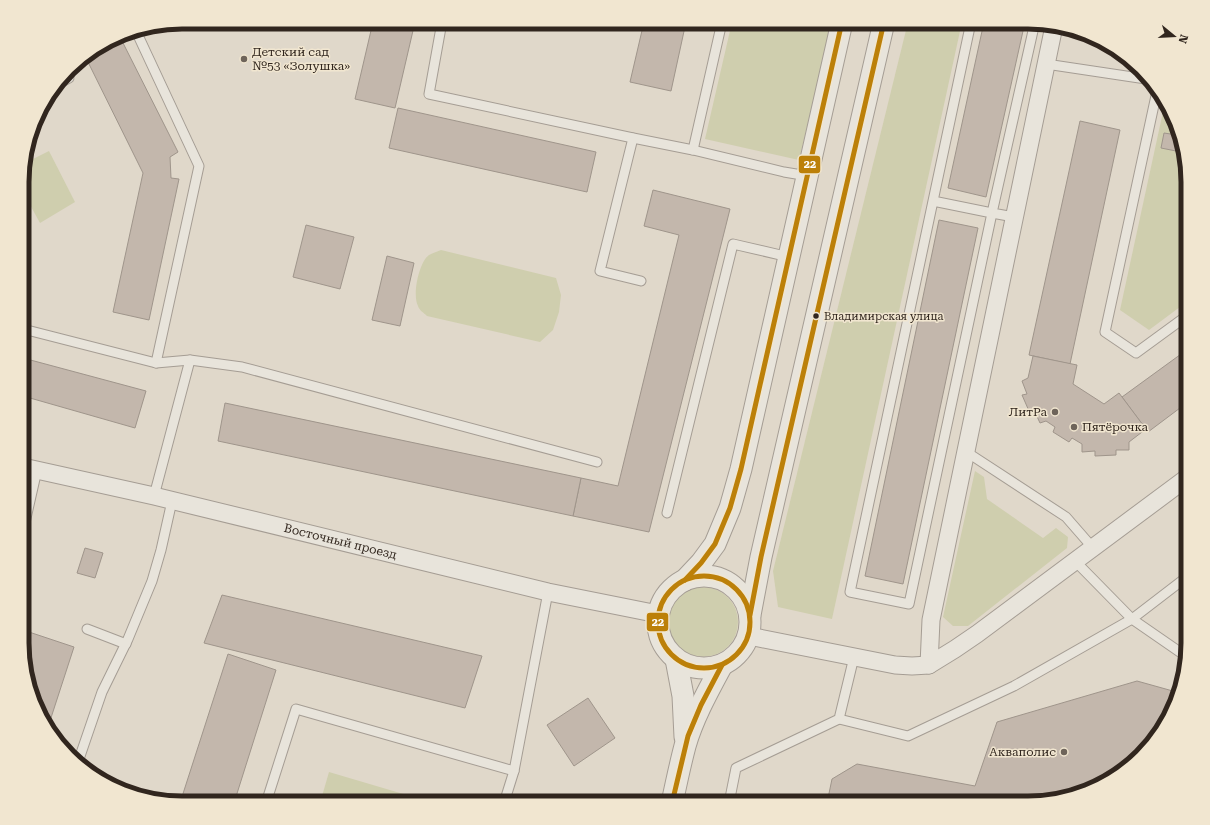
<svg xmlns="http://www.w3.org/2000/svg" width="1210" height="825" viewBox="0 0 1210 825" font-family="'Roboto Serif',serif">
  <rect width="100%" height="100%" fill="#e0d8ca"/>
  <!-- green -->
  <g fill="#cfceae">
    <path d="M732 22H832L799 160 705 139Z"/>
    <path d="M908 22H962L832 619 778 607 773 571Z"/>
    <path d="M1167 103 1188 172V301L1149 330 1120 310 1164 107Z"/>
    <path d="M49 151 75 202 40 223 23 192V164Z"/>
    <path d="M441 250 556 278 561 295 559 312 553 330 540 342 427 316C424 313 419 310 418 306 412 295 419 262 429 255 432 253 437 252 441 250Z"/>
    <path d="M975 471 984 477 987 499 1043 538 1056 528 1068 537 1067 548 968 626H953L943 617Z"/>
    <circle cx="703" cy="622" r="35"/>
    <path d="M329 772 427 801 426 803H320Z"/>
  </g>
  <!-- building -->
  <g fill="#c3b7ac" stroke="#9f958b">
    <path d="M373 22H415L395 108 355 99Z"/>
    <path d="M644 22H686L671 91 630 82Z"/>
    <path d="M984 22H1025L986 197 948 188Z"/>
    <path d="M119 35 178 152 170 157 171 178 179 179 149 320 113 312 143 173 85 56Z"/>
    <path d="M398 108 596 152 587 192 389 148Z"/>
    <path d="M1080 121 1120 130 1070 364 1029 355Z"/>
    <path d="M1164 133 1177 135 1178 140 1176 151 1161 148Z"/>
    <path d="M653 190 730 209 649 532 573 516 581 478 618 486 679 235 644 226Z"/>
    <path d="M939 220 978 228 903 584 865 576Z"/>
    <path d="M306 225 354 237 340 289 293 277Z"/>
    <path d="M387 256 414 263 400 326 372 320Z"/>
    <path d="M1188 349V402L1148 432 1122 397Z"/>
    <path d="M1033 356 1077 365 1073 384 1104 404 1119 393 1146 429 1129 442V450H1116V455L1095 456V451L1082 452V444L1072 438 1069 442 1053 432 1055 427 1046 421 1040 423 1034 410 1029 411 1022 395 1027 394 1022 381 1028 378Z"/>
    <path d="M23 358 146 391 135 428 23 396Z"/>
    <path d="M225 403 581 478 573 516 218 441Z"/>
    <path d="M85 548 103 553 95 578 77 573Z"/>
    <path d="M222 595 482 656 465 708 204 643Z"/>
    <path d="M23 630 74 647 48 727 43 723 23 663Z"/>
    <path d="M228 654 276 670 234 803H180Z"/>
    <path d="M1137 681 1180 693 1179 694 1155 740 1099 786 1028 803H827L832 779 857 764 975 786 997 722Z"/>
    <path d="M588 698 615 738 574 766 547 725Z"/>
  </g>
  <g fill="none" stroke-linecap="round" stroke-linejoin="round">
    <!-- service casing -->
    <g stroke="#a59d94" stroke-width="11">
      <g id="service">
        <path d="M442 22 429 94 633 138 693 150 784 172 808 176"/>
        <path d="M136 31 199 166 156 363"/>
        <path d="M1046 64 1146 79"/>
        <path d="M60 83 69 78"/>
        <path d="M1157 91 1105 332 1136 353 1188 315"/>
        <path d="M633 138 600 271 641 281"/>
        <path d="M693 150 722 22"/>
        <path d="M933 201 992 213 909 604 850 592 971 22"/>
        <path d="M1014 217 992 213 1035 22"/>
        <path d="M23 329 156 363 190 360 242 367 597 462"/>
        <path d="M965 451 1066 517 1093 548"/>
        <path d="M154 496 190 360"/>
        <path d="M667 513 733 244 789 257"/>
        <path d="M24 527 37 470"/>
        <path d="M87 629 126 644"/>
        <path d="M1187 657 1132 619 1188 576"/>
        <path d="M839 719 908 736 1014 686 1132 619 1075 561"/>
        <path d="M78 762 102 692 128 639 152 581 161 550 172 501"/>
        <path d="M266 803 296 709 514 771"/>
        <path d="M504 803 514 771 548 592"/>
        <path d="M729 803 736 768 839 719 854 657"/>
      </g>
    </g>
    <!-- minor casing -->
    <g stroke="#a59d94" stroke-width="19">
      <g id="minor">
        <path id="s1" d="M23 467 154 496 548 592 658 614"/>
        <path d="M749 636 895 665 912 666 929 665 955 649 977 634 1188 477"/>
        <path d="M929 665 931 620 1054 26"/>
      </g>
    </g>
    <!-- tertiary casing -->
    <g stroke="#a59d94" stroke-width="23">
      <g id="tertiary">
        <circle cx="704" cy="622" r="46"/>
        <path d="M685 580 701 563 715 544 730 508 741 469 842 22"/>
        <path d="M750 615 761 557 884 22"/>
        <path d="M676 659 683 696 685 737"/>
        <path d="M672 803C676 784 680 765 685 746 693 718 708 691 722 665"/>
      </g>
    </g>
    <!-- service -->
    <use href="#service" stroke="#e8e4db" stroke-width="9"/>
    <!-- minor -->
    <use href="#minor" stroke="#e8e4db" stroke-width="17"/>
    <!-- tertiary -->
    <use href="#tertiary" stroke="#e8e4db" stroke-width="21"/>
    <!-- bus-1 casing -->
    <g stroke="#f1e6d0" stroke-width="8">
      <g id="bus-1">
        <circle cx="704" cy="622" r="46"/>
        <path d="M685 580 701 563 715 544 730 508 741 469 842 22"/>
        <path d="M750 615 761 557 884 22"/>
        <path d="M672 803 688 736 701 705 722 665"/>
      </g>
    </g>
    <!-- bus-1 -->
    <use href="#bus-1" stroke="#bc8009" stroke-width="5"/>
  </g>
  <!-- markers -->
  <g fill="#6e645a" stroke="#f1e6d0" stroke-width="1.5">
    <circle cx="244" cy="59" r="4"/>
    <circle cx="1055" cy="412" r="4"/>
    <circle cx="1074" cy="427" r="4"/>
    <circle cx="1064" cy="752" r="4"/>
  </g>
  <circle fill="#31261e" stroke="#f1e6d0" stroke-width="1.5" cx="816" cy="316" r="3.5"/>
  <g text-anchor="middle" stroke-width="3" stroke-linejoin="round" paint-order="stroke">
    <!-- bus labels -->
    <g font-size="11" fill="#31261e" stroke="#f1e6d0" text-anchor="start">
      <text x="824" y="320">Владимирская улица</text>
    </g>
    <!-- poi labels -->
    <g font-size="12" fill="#31261e" stroke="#f1e6d0" text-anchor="start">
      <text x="252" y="56">Детский сад<tspan x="252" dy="14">№53 «Золушка»</tspan></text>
      <text x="1047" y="416" text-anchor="end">ЛитРа</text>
      <text x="1082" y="431">Пятёрочка</text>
      <text x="1056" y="756" text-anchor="end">Акваполис</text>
    </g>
    <!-- street labels -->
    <g font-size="12" fill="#31261e" stroke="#f1e6d0">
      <text dy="4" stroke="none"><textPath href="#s1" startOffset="326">Восточный проезд</textPath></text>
    </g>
  </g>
  <!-- crop -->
  <path d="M0 0H1210V825H0ZM182 29H1028A153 153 0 0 1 1181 182V643A153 153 0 0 1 1028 796H182A153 153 0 0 1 29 643V182A153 153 0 0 1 182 29Z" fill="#f1e6d0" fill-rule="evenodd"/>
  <path fill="none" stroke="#31261e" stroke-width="5" d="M182 29H1028A153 153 0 0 1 1181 182V643A153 153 0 0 1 1028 796H182A153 153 0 0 1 29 643V182A153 153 0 0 1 182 29Z"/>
  <g stroke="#f1e6d0" stroke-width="1.5">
    <rect x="798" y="155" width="23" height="19" rx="4" fill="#bc8009"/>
    <rect x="646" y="612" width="23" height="20" rx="4" fill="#bc8009"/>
  </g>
  <g font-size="11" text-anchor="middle" font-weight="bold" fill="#fff">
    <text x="810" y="168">22</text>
    <text x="658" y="626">22</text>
  </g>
  <!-- north arrow -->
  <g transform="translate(1174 36) rotate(108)" stroke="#f1e6d0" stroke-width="3" paint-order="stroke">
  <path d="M0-3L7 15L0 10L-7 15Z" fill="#31261e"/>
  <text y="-6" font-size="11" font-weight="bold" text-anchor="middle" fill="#31261e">N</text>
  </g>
</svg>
